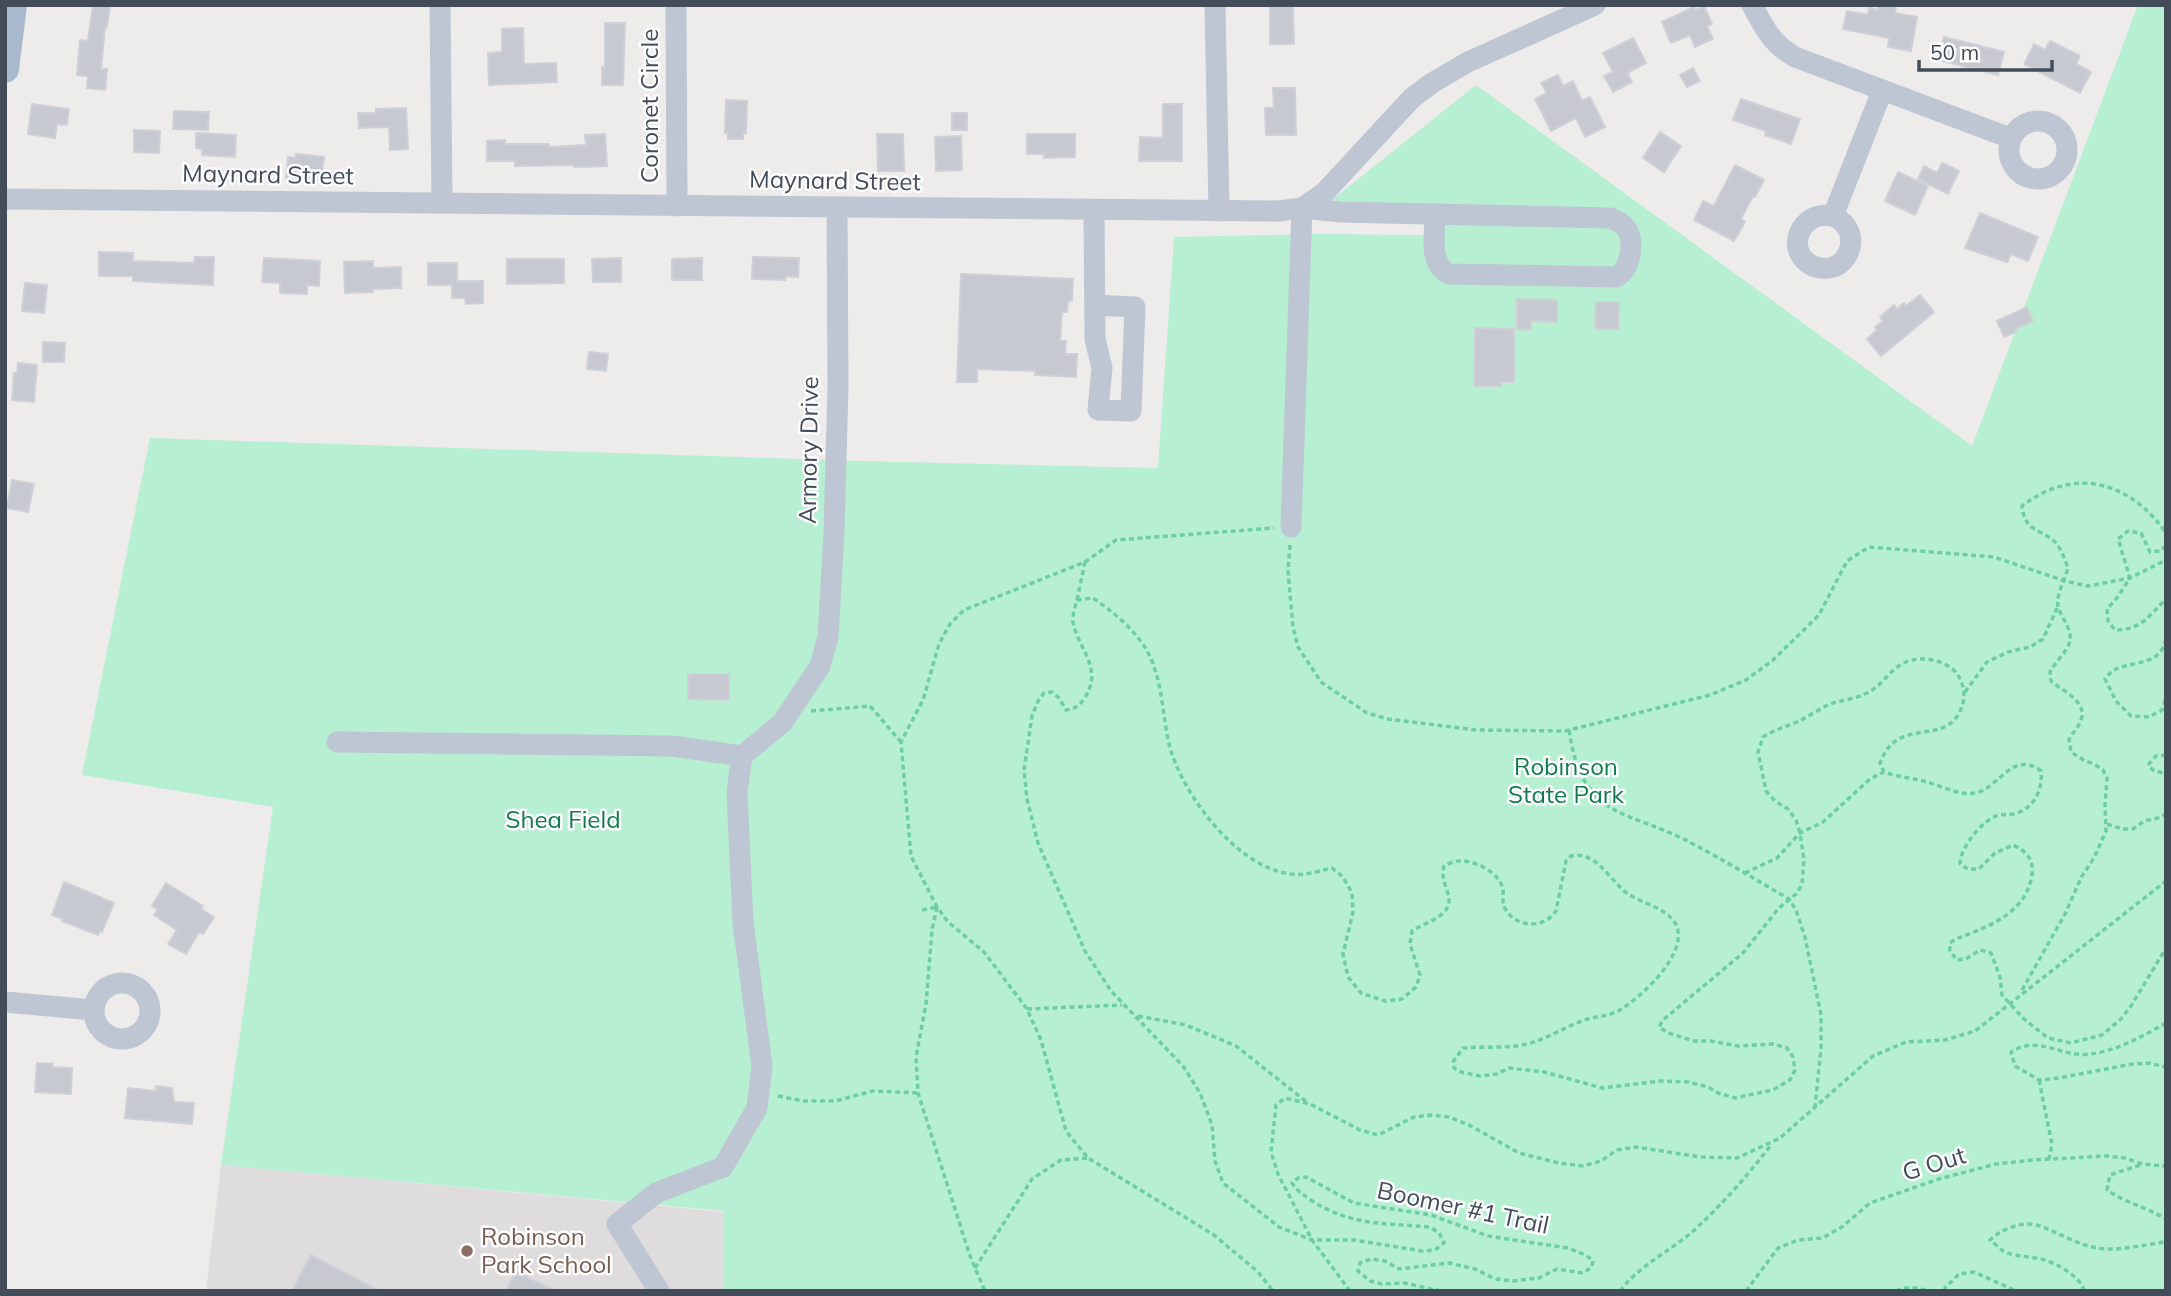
<svg xmlns="http://www.w3.org/2000/svg" width="2171" height="1296" viewBox="0 0 2171 1296" font-family="Mulish,sans-serif">
  <rect width="100%" height="100%" fill="#eeebeb"/>
  <!-- education -->
  <path fill="#dfdcdd" d="M221 1165 724 1212V1291H206Z"/>
  <!-- green -->
  <path fill="#b6efd1" d="M2138 5H2166V1291H724V1211L221 1165 273 807 82 775 150 438 861 461 1158 468 1174 237 1322 234 1424 235 1435 214 1332 200 1476 85 1972 446Z"/>
  <!-- building -->
  <g fill="#c7c9d1" stroke="#cfd0d7" stroke-width="2">
    <path d="M93 5H110L107 27H105L101 69H107L105 90 87 88 88 76 77 75 80 40 88 41Z"/>
    <path d="M1270 5H1293L1294 44H1270Z"/>
    <path d="M1879 5H1896L1895 13 1917 17 1911 51 1888 47 1889 38 1843 29 1847 11 1868 15 1869 8 1878 10Z"/>
    <path d="M1704 6 1712 24 1707 26 1713 39 1695 47 1690 35 1671 43 1662 22 1694 7 1695 10Z"/>
    <path d="M605 23H625L623 85H602V67H605Z"/>
    <path d="M523 28 524 64 556 63 557 82 489 85 488 53 502 52V29Z"/>
    <path d="M1944 37 2004 52 1998 75 1938 60Z"/>
    <path d="M1633 38 1646 63 1627 73 1632 82 1613 92 1604 76 1613 72 1603 53Z"/>
    <path d="M2050 41 2080 56 2076 64 2091 72 2080 93 2024 64 2034 44 2045 50Z"/>
    <path d="M1693 68 1700 81 1687 87 1680 75Z"/>
    <path d="M1558 75 1563 86 1573 81 1582 101 1590 97 1605 127 1585 137 1576 118 1551 131 1535 99 1547 93 1541 83Z"/>
    <path d="M1273 88H1295L1296 135H1266L1265 108H1274Z"/>
    <path d="M1741 99 1800 119 1791 144 1765 135 1766 131 1733 120Z"/>
    <path d="M726 100 747 101 746 133H743V139H728V133H725Z"/>
    <path d="M32 104 69 109 67 125 57 124 55 138 28 134Z"/>
    <path d="M1163 104H1182V161H1139L1140 137 1163 138Z"/>
    <path d="M406 108 408 149 390 150 389 127 359 128 358 113H376V109Z"/>
    <path d="M174 111 209 112 208 130 173 129Z"/>
    <rect x="952" y="113" width="15" height="17"/>
    <path d="M134 130 160 131 159 153 134 152Z"/>
    <path d="M1660 132 1681 146 1664 172 1643 158Z"/>
    <path d="M196 133 236 135 235 157 202 155V149L196 148Z"/>
    <path d="M605 134 607 166 574 167V165L515 166V161H487V141L505 140V144H549V147L586 145 585 135Z"/>
    <path d="M877 134H903L904 171H878Z"/>
    <path d="M1027 134H1075V157L1044 158V154H1027Z"/>
    <path d="M961 136 962 170 936 171 935 137Z"/>
    <path d="M296 154 324 157 321 181 286 178 288 157 296 158Z"/>
    <path d="M1942 163 1959 171 1948 194 1918 179 1924 166 1937 173Z"/>
    <path d="M1735 165 1764 180 1755 197 1753 196 1741 219 1745 222 1734 241 1694 220 1703 201 1714 206Z"/>
    <path d="M1898 172 1928 186 1915 215 1885 201Z"/>
    <path d="M1980 213 2038 237 2028 261 2011 254 2007 262 1965 248Z"/>
    <path d="M99 252 133 253V261L194 263 195 257H214L213 285 133 281V276H99Z"/>
    <path d="M753 257 799 258 798 277 785 276V280L752 279Z"/>
    <path d="M264 258 320 261 319 286 307 285V294L280 293V283L262 282Z"/>
    <path d="M621 258V282H593L592 259Z"/>
    <path d="M702 258V280H672V259Z"/>
    <path d="M507 259H564V283L507 284Z"/>
    <path d="M373 261V268L401 267V288L373 289V292L345 293 344 262Z"/>
    <path d="M428 263H457V281H483V303L466 304 465 298H452V285H428Z"/>
    <path d="M961 274 1073 279 1072 301H1068L1067 312H1062L1060 341H1066L1065 354H1077L1076 377 1035 375V371L977 369V382H957Z"/>
    <path d="M25 283 47 285 44 313 22 311Z"/>
    <path d="M1920 295 1934 312 1881 356 1867 339 1877 330 1875 327 1883 321 1880 317 1894 305 1897 309 1904 303 1906 306Z"/>
    <path d="M1517 299 1557 300V322L1531 321V330L1517 329Z"/>
    <path d="M1596 302H1619L1618 329H1595Z"/>
    <path d="M2027 307 2033 321 2015 329 2016 332 2004 337 1997 321Z"/>
    <path d="M1475 328 1514 329V382H1501V386H1474Z"/>
    <path d="M43 342 65 343 64 362H43Z"/>
    <path d="M589 352 608 354 606 371 587 369Z"/>
    <path d="M18 363 37 365 34 402 12 400 14 373 17 374Z"/>
    <path d="M12 480 34 484 28 512 7 508Z"/>
    <path d="M688 674H729V700L688 699Z"/>
    <path d="M64 882 114 903 102 932 100 931 98 935 62 921 63 919 52 915Z"/>
    <path d="M166 883 203 906 201 909 214 917 203 934 199 932 186 954 168 944 177 930 154 915 158 910 152 906Z"/>
    <path d="M37 1063 53 1064V1067L72 1068 71 1094 35 1092Z"/>
    <path d="M156 1086 172 1088 174 1102 194 1103 192 1124 125 1118 128 1088 156 1091Z"/>
    <path d="M311 1255 379 1291H292Z"/>
    <path d="M516 1271 554 1291H506Z"/>
  </g>
  <g fill="none" stroke-linecap="round" stroke-linejoin="round">
    <!-- path -->
    <g stroke="#6dcea6" stroke-width="3.5" stroke-dasharray="5 3.5" stroke-linecap="butt">
      <path d="M1290 545 1288 571 1293 627 1298 647 1321 682 1367 713 1388 719 1476 730 1565 731 1710 695 1746 680 1772 661 1819 615 1847 561 1869 547 1994 557 2065 581 2088 586 2130 578 2166 560"/>
      <path d="M2166 546 2160 551 2150 552 2141 533 2128 531 2118 539 2130 578 2117 598 2107 609 2108 621 2115 630C2141 630 2149 616 2166 599"/>
      <path d="M1085 562 1116 540 1274 528"/>
      <path d="M1077 600 1085 562 964 610 950 624 939 644 923 700 901 742 911 856 937 907 948 922 984 952 1027 1009 1041 1040 1066 1131 1088 1158 1214 1235 1258 1272 1273 1291"/>
      <path d="M2166 639C2160 667 2133 660 2114 670 2110 672 2108 676 2105 679L2116 701 2131 716 2149 717 2162 710 2166 698"/>
      <path d="M1965 692 1987 662 2008 652 2030 647 2043 639 2058 606"/>
      <path d="M811 711 870 706 901 742"/>
      <path d="M1569 730C1583 823 1628 808 1695 845 1727 862 1758 881 1789 899L1796 910 1805 937 1821 1015V1048L1815 1107"/>
      <path d="M2166 755 2156 756 2148 765 2153 770 2166 774"/>
      <path d="M2107 824 2122 829H2133L2144 821 2158 818 2166 814"/>
      <path d="M1745 873 1777 858 1800 833 1823 822 1870 779 1884 772"/>
      <path d="M937 907 932 930 926 1004 916 1057 918 1093 970 1256 985 1291"/>
      <path d="M922 910 937 907"/>
      <path d="M2022 990 2065 914 2082 876 2094 858 2106 831 2105 805 2107 778 2103 770 2094 764 2085 761 2071 752 2069 740C2072 733 2079 727 2081 720 2088 702 2063 691 2051 681L2050 672C2055 662 2065 654 2069 644 2074 629 2061 619 2058 606 2056 595 2065 579 2068 568 2065 560 2061 548 2055 542 2038 527 2025 532 2022 506 2074 466 2130 481 2166 533"/>
      <path d="M1027 1009 1122 1005"/>
      <path d="M1138 1016 1186 1025 1236 1046 1308 1103"/>
      <path d="M2166 1023C2143 1036 2117 1051 2090 1054 2060 1058 2039 1034 2011 1052L2015 1066 2039 1080 2059 1078 2132 1064 2149 1063 2166 1067"/>
      <path d="M2039 1080 2052 1144 2049 1159"/>
      <path d="M778 1096 803 1101H835L873 1091 918 1093"/>
      <path d="M2140 1165 2110 1175 2107 1190C2126 1203 2146 1207 2166 1219"/>
      <path d="M975 1268 1032 1179 1061 1160 1088 1158"/>
      <path d="M1350 1291 1312 1240 1278 1174 1271 1152 1276 1105 1285 1098 1310 1104 1360 1130 1378 1135 1414 1117 1431 1115 1449 1117 1469 1125 1519 1153 1559 1163 1583 1166 1601 1161 1617 1150 1636 1147 1700 1157 1737 1158 1780 1138 1873 1056 1906 1042 1945 1040 1975 1031 2166 881"/>
      <path d="M1441 1291 1404 1283 1382 1284 1370 1281 1358 1271 1360 1263 1371 1259 1385 1261 1399 1269 1449 1263 1475 1269 1495 1279 1513 1281 1539 1278 1557 1269 1583 1273 1592 1267 1593 1260 1583 1254 1568 1248 1488 1236 1431 1215 1354 1203 1306 1177 1298 1178 1292 1183C1298 1192 1304 1195 1312 1201 1352 1226 1385 1223 1430 1227L1439 1233 1444 1243 1435 1250 1422 1251 1354 1240H1312L1279 1227 1223 1183 1215 1161 1212 1125 1200 1093 1183 1066 1111 991 1085 951 1038 843 1027 799 1024 770 1032 716 1038 701 1044 693 1052 692 1059 698 1066 710C1075 709 1079 706 1084 699 1103 671 1082 653 1074 627 1071 618 1075 608 1077 600L1093 598C1113 612 1133 628 1146 649 1163 678 1162 716 1170 748 1184 796 1237 867 1290 874 1305 876 1318 871 1332 868L1343 877 1352 893 1353 912 1343 954 1348 977 1361 993 1385 1001 1402 999 1416 987 1420 975 1410 944 1412 931C1425 922 1455 916 1448 894 1445 883 1441 877 1444 866 1448 864 1454 861 1459 861 1475 860 1499 872 1503 889 1504 897 1501 903 1506 910 1517 928 1544 929 1556 911L1566 861 1571 856C1594 851 1607 875 1622 889 1636 903 1664 905 1675 923 1692 951 1640 999 1618 1011 1607 1017 1593 1016 1582 1021 1563 1028 1547 1039 1527 1044 1506 1049 1484 1046 1463 1048L1453 1062 1454 1068 1461 1072 1480 1076 1497 1074 1509 1068 1544 1072 1602 1088 1661 1081 1688 1082 1708 1087 1718 1093 1735 1098 1773 1090 1790 1080 1795 1070 1793 1057 1787 1048 1773 1044 1738 1046 1710 1041H1694L1668 1033 1659 1027 1663 1020 1743 953 1778 909 1796 894 1802 885 1804 860 1800 833 1796 820 1788 809 1775 801 1766 791 1758 752 1763 737C1774 730 1785 727 1797 722 1808 717 1819 709 1830 704 1842 700 1855 699 1867 693 1882 686 1889 670 1904 663 1921 654 1953 661 1960 679 1966 692 1965 703 1958 715 1939 745 1897 717 1880 763L1884 772C1898 777 1913 778 1927 782 1941 786 1960 796 1975 793 1999 789 2012 749 2041 771 2043 791 2033 810 2013 814 2007 815 2001 814 1996 816 1981 822 1960 848 1960 864L1968 869H1979L1995 853 2013 845C2026 851 2034 859 2032 874 2028 906 2001 921 1974 932 1965 936 1958 937 1950 943V951L1957 960 1966 959 1980 950 1991 953 2000 977 2002 995 2024 1019 2048 1038 2071 1043 2102 1035 2121 1019 2131 1006 2166 948"/>
      <path d="M1620 1291C1639 1266 1668 1252 1691 1233 1720 1207 1748 1175 1771 1145"/>
      <path d="M1746 1291 1778 1248 1798 1240 1823 1238 1842 1227 1870 1203 1939 1179 1996 1164 2033 1160 2106 1156 2125 1158 2142 1164 2166 1166"/>
      <path d="M1896 1291C1907 1286 1916 1287 1927 1291"/>
      <path d="M1945 1291V1288L1959 1274 1974 1272 2016 1291"/>
      <path d="M2084 1291C2082 1277 2055 1262 2041 1259 2029 1256 2015 1257 2003 1251 1999 1248 1994 1243 1990 1240 2001 1229 2024 1220 2040 1226 2062 1234 2082 1248 2106 1249 2125 1250 2147 1244 2166 1242"/>
    </g>
    <!-- minor -->
    <g stroke="#bdc6d2" stroke-width="21">
      <path d="M440 5 442 203"/>
      <path d="M676 5 677 206"/>
      <path d="M1215 5 1219 211"/>
      <path d="M1752 5C1765 29 1771 43 1795 57L2010 138"/>
      <circle cx="2038" cy="150" r="29"/>
      <path d="M5 199 1278 211 1302 208 1325 192 1412 98 1432 83 1468 62 1595 5"/>
      <path d="M1094 210 1095 339 1102 368 1098 410 1131 411 1135 307 1095 305"/>
      <path d="M1833 216C1800 209 1783 252 1813 266 1846 280 1868 232 1833 216L1882 91"/>
      <path d="M1291 527 1302 208 1341 212 1610 218C1615 220 1621 222 1625 227 1636 239 1631 270 1616 277L1450 274C1428 266 1435 234 1435 214"/>
      <path d="M337 742 672 746 742 756"/>
      <circle cx="122" cy="1011" r="28"/>
      <path d="M5 1002 93 1010"/>
      <path d="M659 1291 617 1224 656 1193 723 1167 757 1108 762 1066 743 923 737 792 742 756 782 723 820 666 828 637 834 532 838 387 837 207"/>
    </g>
    <!-- major -->
    <path stroke="#a9b8cc" stroke-width="28" d="M5 69 13 5"/>
  </g>
  <!-- markers -->
  <circle fill="#8d6e63" stroke="#fff" stroke-width="2.5" cx="467" cy="1251" r="7"/>
  <g text-anchor="middle" stroke-width="5" stroke-linejoin="round" paint-order="stroke">
    <!-- street labels -->
    <g font-size="24" fill="#434d59" stroke="#fff">
      <text transform="translate(650 106) rotate(-90)" y="8">Coronet Circle</text>
      <text transform="translate(268 175) rotate(1)" y="8">Maynard Street</text>
      <text transform="translate(835 181) rotate(1)" y="8">Maynard Street</text>
      <text transform="translate(809 450) rotate(-89)" y="8">Armory Drive</text>
      <text transform="translate(1934 1164) rotate(-17)" y="8">G Out</text>
      <text transform="translate(1463 1208) rotate(12)" y="8">Boomer #1 Trail</text>
    </g>
    <!-- park labels -->
    <g font-size="24" fill="#137b50" stroke="#fff">
      <text x="1566" y="775">Robinson<tspan x="1566" dy="28">State Park</tspan></text>
      <text x="563" y="828">Shea Field</text>
    </g>
    <!-- education labels -->
    <g font-size="24" fill="#785e54" stroke="#fff" text-anchor="start">
      <text x="481" y="1245">Robinson<tspan x="481" dy="28">Park School</tspan></text>
    </g>
  </g>
  <!-- border -->
  <rect width="2171" height="1296" fill="none" stroke="#434d59" stroke-width="14"/>
  <!-- scale -->
  <path d="M1919 60v10h133v-10" fill="none" stroke="#434d59" stroke-width="3.5"/>
  <text x="1930" y="60" font-size="21" fill="#434d59" stroke="#ffffff" stroke-width="5" paint-order="stroke">50 m</text>
</svg>
